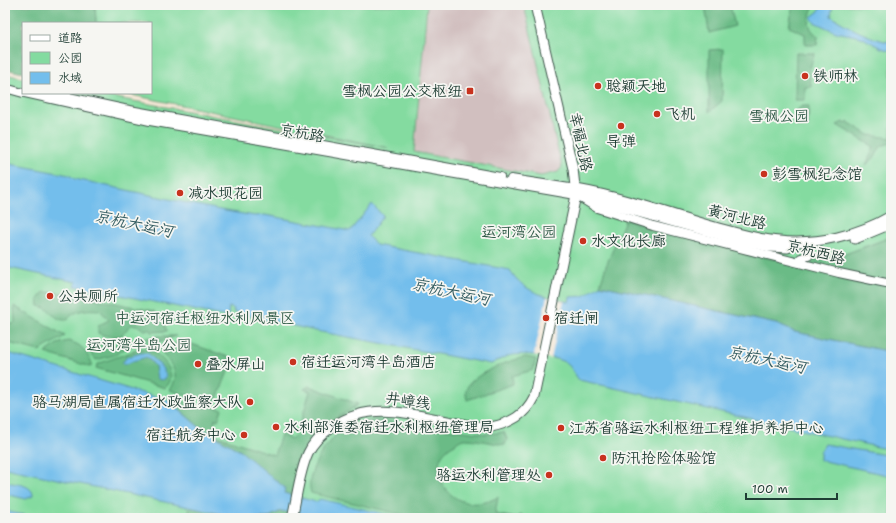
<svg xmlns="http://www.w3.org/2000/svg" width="896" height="523" viewBox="0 0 896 523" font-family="'Shantell Sans','LXGW WenKai TC',sans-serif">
  <rect width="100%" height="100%" fill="#f6f6f2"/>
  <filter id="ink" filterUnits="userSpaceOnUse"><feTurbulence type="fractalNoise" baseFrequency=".025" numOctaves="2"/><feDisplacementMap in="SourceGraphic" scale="8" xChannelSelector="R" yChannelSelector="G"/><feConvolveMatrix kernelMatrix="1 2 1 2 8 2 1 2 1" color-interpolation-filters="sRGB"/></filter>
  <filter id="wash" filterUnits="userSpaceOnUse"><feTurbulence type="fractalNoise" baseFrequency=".012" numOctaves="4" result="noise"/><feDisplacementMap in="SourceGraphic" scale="16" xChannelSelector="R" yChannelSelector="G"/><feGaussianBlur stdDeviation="0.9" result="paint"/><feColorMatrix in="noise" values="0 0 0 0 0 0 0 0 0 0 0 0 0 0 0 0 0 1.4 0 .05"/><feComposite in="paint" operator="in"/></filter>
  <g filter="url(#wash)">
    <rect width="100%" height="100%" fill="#f5e8d7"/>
    <!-- industrial -->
    <path fill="#d1bfbf" d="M427 5H527L562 167 558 172 541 176 414 152Z"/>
    <!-- green -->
    <path fill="#84dba0" stroke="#528c6a" d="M95 5H427L414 152 541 176 558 172 562 167 524 5H891V237L840 256 814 260 774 259 891 286V518H5V74L23 78V93H90L389 148 122 93H151V23H96Z"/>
    <!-- forest -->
    <g fill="#6bbb86" stroke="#457c5d">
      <path d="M5 5H95L96 23H23V73L5 69Z"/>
      <path d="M705 5H730L735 26 709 33Z"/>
      <path d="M793 5H814C809 17 805 27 818 36L817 45H805V34L789 27Z"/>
      <path d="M723 49 722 101 709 112V50Z"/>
      <path d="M796 53H815C810 65 808 75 812 87H805V100H795Z"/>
      <path d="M802 106H809L808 126H796L797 110Z"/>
      <path d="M843 122 846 124 848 122 869 135 891 138V143L881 146 875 157 866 165 874 147 837 125Z"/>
      <path d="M625 220 771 259 814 260 840 256 891 237V352L795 332 776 324 600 285 606 266Z"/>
      <path d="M44 292 67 293 154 311 163 321 167 331 152 332 150 329 144 330 137 325H131C127 327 126 332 122 335 117 338 103 336 98 333L99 325 109 320 100 310C88 309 75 309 67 320 55 321 54 312 45 308 43 307 41 307 39 306L38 299Z"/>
      <path d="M14 306 65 336 39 351 5 342V323L13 324 15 322Z"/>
      <path d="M159 336H176L155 343 129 346 130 341Z"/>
      <path d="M68 341C83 345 85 350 92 363L91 367 45 353 57 344Z"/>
      <path d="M89 342 108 345 122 343 126 348 115 355 96 360 89 352Z"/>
      <path d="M167 342 173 344 186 342 231 358 232 362 216 401 193 398 170 390C183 370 168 364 159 348Z"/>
      <path d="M143 348C158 350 182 374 165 388L96 368 97 365 100 363Z"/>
      <path d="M525 357 536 359 533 370 512 376 513 384 467 400C466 396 465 392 467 388 472 374 511 360 525 357Z"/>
      <path d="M309 386 358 404C348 413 336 417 325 425 301 441 299 470 293 496L284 493 242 452 198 426 169 401 170 398 206 408 211 406 222 409 218 420 215 419 212 434 274 455 281 435 291 439 298 432 310 391 304 389Z"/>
      <path d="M375 420 487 434 504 432 507 439 505 445C496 444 471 438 463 439 460 440 457 442 455 444 417 462 450 523 498 497L495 514 516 518 521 515 526 518H416L311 493C304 472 329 436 348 426 355 422 367 422 375 420Z"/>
      <path d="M190 507 240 518H187Z"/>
      <path d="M281 511H289L288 518H267Z"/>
    </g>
    <!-- water -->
    <g fill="#73beec" stroke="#497e90">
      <path d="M821 5H833L831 16C846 26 874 41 891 42V51L881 48 861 37 836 32 814 22 811 17 819 11Z"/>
      <path d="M5 163 69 175 75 179 220 210 255 216 265 215 350 231 372 204 383 216 368 236 376 245 510 270C523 292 545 297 569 302L570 297 584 296 600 285 776 324 795 332 891 352V450L579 380C575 375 571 366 566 363 555 356 520 352 508 356 503 358 497 361 491 364L316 331 233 312 234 309 229 307 228 317 75 286 76 282 5 267Z"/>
      <path d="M5 352 169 401 198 426 242 452 285 488 284 493 316 502 320 499 402 518H319L281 511 267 518H240L5 468Z"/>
      <path d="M141 353H148C154 360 166 368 166 378L162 380 157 379 155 366 147 357 133 361 127 364 122 363 127 357Z"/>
      <path d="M825 444 891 456V476L820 460V452Z"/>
      <path d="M5 482C15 484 33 484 33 496L26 499 5 494Z"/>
      <path d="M5 511 38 518H5Z"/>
    </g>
    <!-- pier -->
    <path fill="#f5e8d7" d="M547 297 564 301 551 359 534 355Z"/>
  </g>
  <g filter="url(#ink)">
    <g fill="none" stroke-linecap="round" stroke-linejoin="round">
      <!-- tertiary casing -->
      <g stroke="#3f574c" stroke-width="10">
        <g id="tertiary">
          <path d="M5 88 23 93"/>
          <path d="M25 93 150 121 576 195 597 208 653 226 839 273 891 284"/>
          <path d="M50 93 124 109 500 177"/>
          <path d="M511 179 576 189"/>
          <path d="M804 263 801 258 808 256"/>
        </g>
      </g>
      <!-- secondary casing -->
      <g stroke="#3f574c" stroke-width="11">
        <g id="secondary">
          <path d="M576 189C621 197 664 212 708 225 731 231 755 239 779 241 818 245 858 235 891 216"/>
          <path d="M576 195 735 239 770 247 788 248"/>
          <path d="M855 239 891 224"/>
          <path d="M292 518C297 497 299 473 308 453 313 442 322 434 332 427 380 392 438 426 491 427 511 423 525 415 534 397L576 195 573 169 535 5"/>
        </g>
      </g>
      <!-- tertiary -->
      <use href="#tertiary" stroke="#fff" stroke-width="8"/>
      <!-- secondary -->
      <use href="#secondary" stroke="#fff" stroke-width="9"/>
    </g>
  </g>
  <!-- markers -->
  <g fill="#c8321e" stroke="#f6f6f2" stroke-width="1.5">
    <circle cx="805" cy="76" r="4"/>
    <circle cx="598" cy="86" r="4"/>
    <rect x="466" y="87" width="8" height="8" rx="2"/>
    <circle cx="657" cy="114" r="4"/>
    <circle cx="621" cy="126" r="4"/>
    <circle cx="764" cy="174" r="4"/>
    <circle cx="180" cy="193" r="4"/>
    <circle cx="583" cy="241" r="4"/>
    <circle cx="50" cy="296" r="4"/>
    <circle cx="546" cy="318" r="4"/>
    <circle cx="293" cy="362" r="4"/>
    <circle cx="198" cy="364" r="4"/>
    <circle cx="250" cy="402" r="4"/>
    <circle cx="276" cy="427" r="4"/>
    <circle cx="561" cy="428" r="4"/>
    <circle cx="244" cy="435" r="4"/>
    <circle cx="603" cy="458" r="4"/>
    <circle cx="549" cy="475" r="4"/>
  </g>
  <g text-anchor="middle" stroke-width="3.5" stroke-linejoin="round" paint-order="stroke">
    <!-- poi labels -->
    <g font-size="15" fill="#1f3d34" stroke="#f6f6f2" text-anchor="start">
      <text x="813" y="81">铁师林</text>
      <text x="606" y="91">聪颖天地</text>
      <text x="462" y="96" text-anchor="end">雪枫公园公交枢纽</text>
      <text x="665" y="119">飞机</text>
      <text x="621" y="146" text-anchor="middle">导弹</text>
      <text x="772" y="179">彭雪枫纪念馆</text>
      <text x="188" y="198">减水坝花园</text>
      <text x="591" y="246">水文化长廊</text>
      <text x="58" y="301">公共厕所</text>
      <text x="554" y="323">宿迁闸</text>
      <text x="301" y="367">宿迁运河湾半岛酒店</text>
      <text x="206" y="369">叠水屏山</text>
      <text x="242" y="407" text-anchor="end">骆马湖局直属宿迁水政监察大队</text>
      <text x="284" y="432">水利部淮委宿迁水利枢纽管理局</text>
      <text x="569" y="433">江苏省骆运水利枢纽工程维护养护中心</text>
      <text x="236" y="440" text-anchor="end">宿迁航务中心</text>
      <text x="611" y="463">防汛抢险体验馆</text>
      <text x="541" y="480" text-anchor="end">骆运水利管理处</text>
    </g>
    <!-- park labels -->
    <g font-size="15" fill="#335d4a" stroke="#f6f6f2">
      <text x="779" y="121">雪枫公园</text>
      <text x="519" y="237">运河湾公园</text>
      <text x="205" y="323">中运河宿迁枢纽水利风景区</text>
      <text x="139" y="350">运河湾半岛公园</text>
    </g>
    <!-- street labels -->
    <g font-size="15" fill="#1f3d34" stroke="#f6f6f2">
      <text transform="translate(302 133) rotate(10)" y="5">京杭路</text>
      <text transform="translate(581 142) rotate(78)" y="5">幸福北路</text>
      <text transform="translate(737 217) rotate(14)" y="5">黄河北路</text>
      <text transform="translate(816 252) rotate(14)" y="5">京杭西路</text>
      <text transform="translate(408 401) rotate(8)" y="5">井嶂线</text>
    </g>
    <!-- water labels -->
    <g font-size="16" font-style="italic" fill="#345d62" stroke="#f6f6f2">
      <text transform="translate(134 223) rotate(12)" y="6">京杭大运河</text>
      <text transform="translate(451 291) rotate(12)" y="6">京杭大运河</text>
      <text transform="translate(767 359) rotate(12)" y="6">京杭大运河</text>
    </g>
  </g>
  <!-- margin -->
  <rect width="896" height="523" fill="none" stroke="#f6f6f2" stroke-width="20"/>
  <!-- legend -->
  <rect x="22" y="22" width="130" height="72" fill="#f6f6f2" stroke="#a0aca6"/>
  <rect x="30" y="35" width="20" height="6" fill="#ffffff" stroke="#a0aca6"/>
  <text x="58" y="42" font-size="12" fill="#1f3d34">道路</text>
  <rect x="30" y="52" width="20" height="12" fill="#84dba0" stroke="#a0aca6"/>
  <text x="58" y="62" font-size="12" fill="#1f3d34">公园</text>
  <rect x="30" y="72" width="20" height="12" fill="#73beec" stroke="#a0aca6"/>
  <text x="58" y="82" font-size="12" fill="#1f3d34">水域</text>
  <!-- scale -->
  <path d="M746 493v6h91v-6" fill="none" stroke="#1f3d34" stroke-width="2"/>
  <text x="752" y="493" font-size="12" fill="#1f3d34" stroke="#f6f6f2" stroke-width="3" paint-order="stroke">100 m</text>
</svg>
